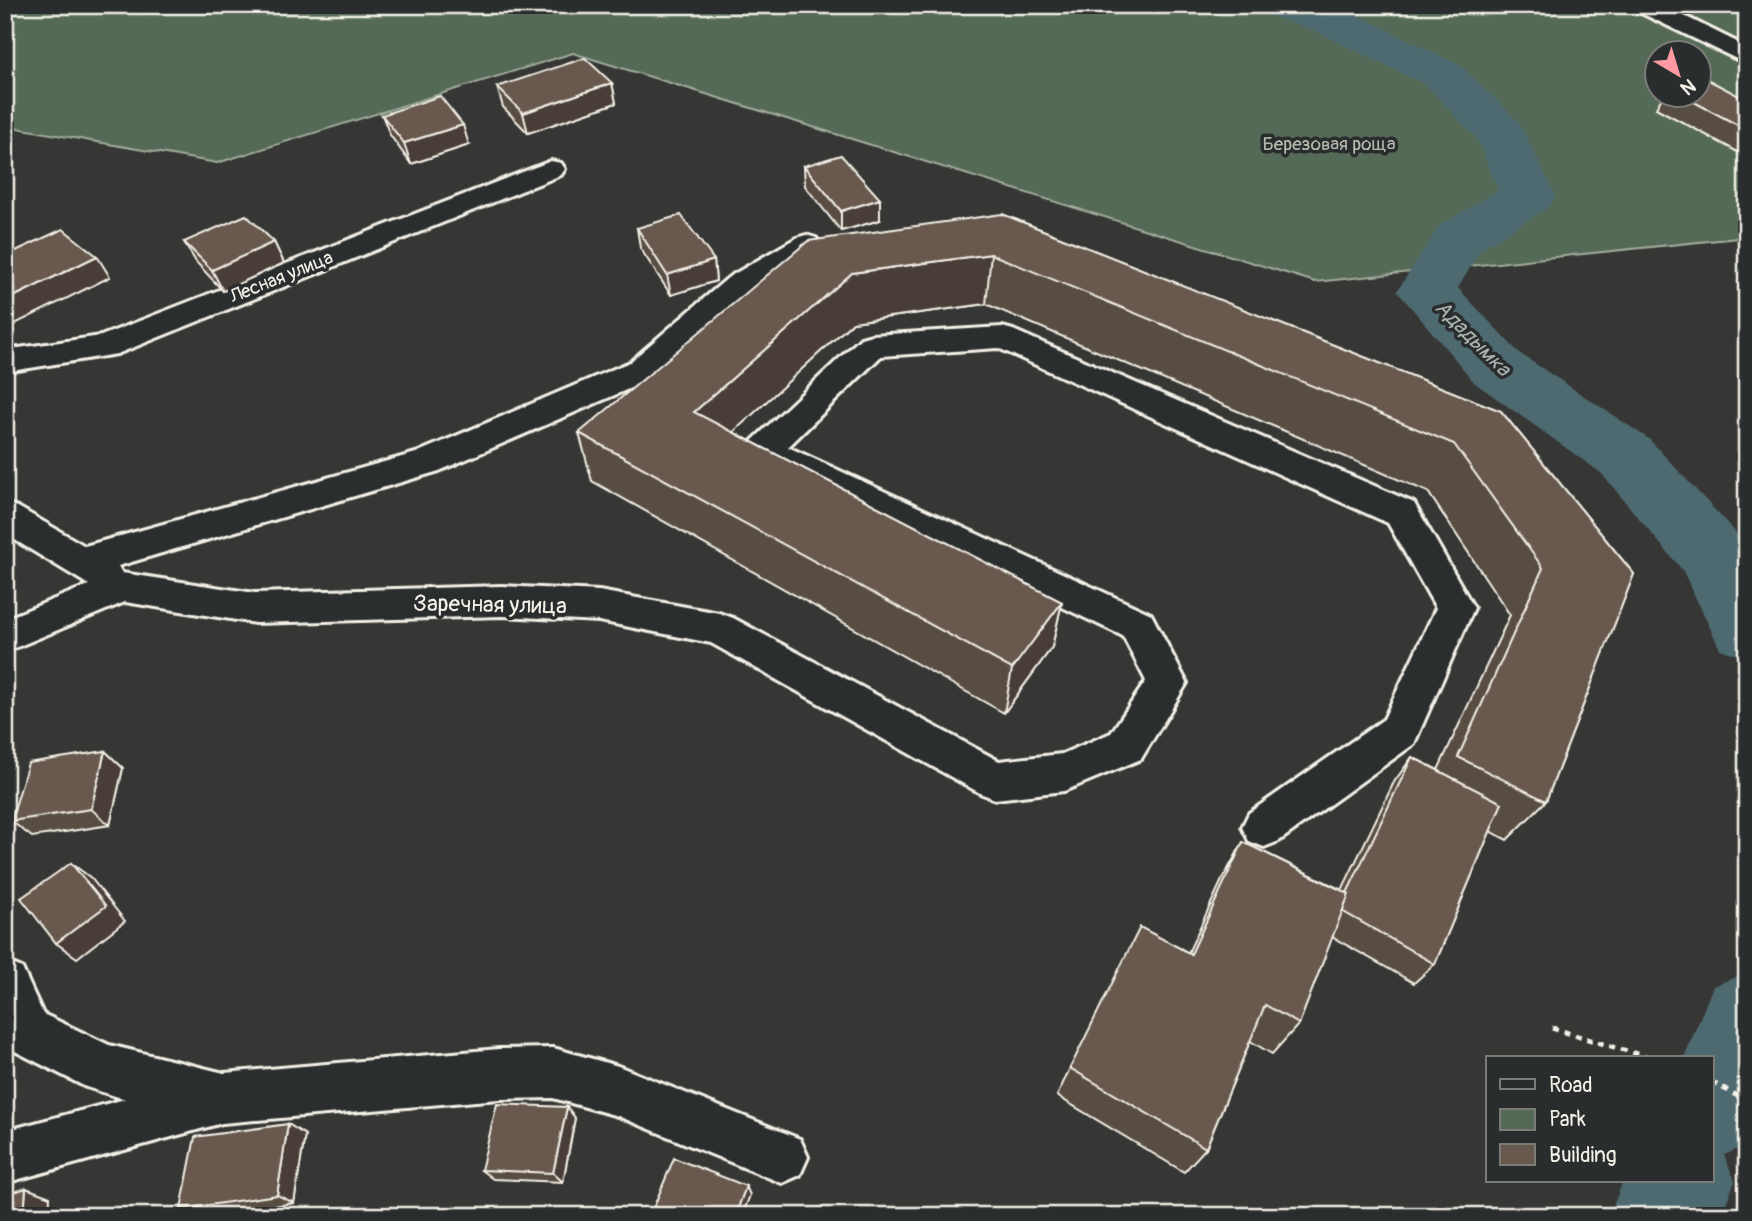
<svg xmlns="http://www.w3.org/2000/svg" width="1752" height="1221" viewBox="0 0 1752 1221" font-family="Pangolin,sans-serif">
  <rect width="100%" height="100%" fill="#363634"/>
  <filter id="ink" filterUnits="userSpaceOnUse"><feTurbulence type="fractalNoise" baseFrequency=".0143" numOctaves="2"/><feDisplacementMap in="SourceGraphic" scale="14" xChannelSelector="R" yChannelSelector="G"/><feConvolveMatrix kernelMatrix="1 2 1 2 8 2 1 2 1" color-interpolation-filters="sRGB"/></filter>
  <g filter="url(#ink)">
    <!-- green -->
    <path fill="#556a56" stroke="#a4ae9f" stroke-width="2" fill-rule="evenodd" d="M5 5H1747V237L1315 282 573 53 217 163 5 126ZM1658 52H1700V94H1658Z"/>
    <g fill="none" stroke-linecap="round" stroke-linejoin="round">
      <!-- river -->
      <g fill="#4d6a71" fill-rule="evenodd">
        <path d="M1262 5H1332L1347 10 1460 65 1519 122 1556 196 1548 208 1482 248 1458 288 1519 353 1649 439 1738 535 1747 552V658L1720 649 1683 571 1601 473 1475 383 1397 291 1440 225 1498 190 1477 139 1426 85 1313 30 1269 15Z"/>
        <path d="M1747 973V1145L1724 1155 1735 1181 1721 1216H1609L1623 1181H1712V1058H1684L1713 986Z"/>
      </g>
      <!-- minor casing -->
      <g stroke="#f4f1e8" stroke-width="6">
        <g id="minor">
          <path d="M1631 5H1662L1747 47V64L1635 10Z"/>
          <path d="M551 161 561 163 565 169 561 175 117 354 5 372V350L101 336Z"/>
          <path d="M806 235 816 238 821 244 816 250 751 291 654 378 439 471 118 566 122 573 255 593 502 586 599 591 719 613 733 618 999 761 1062 754 1111 733 1146 681 1123 636 752 459 747 450 752 441 861 338 872 335 1002 327 1013 330 1414 503 1474 608 1414 744 1279 841 1264 847 1249 841 1242 827 1249 813 1384 719 1436 608 1388 523 998 348 881 356 788 447 1151 614 1187 683 1141 759 1064 791 995 799 980 793 711 643 599 621 502 616 255 623 125 602 5 652V619L89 585 5 534V503L18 507 85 546 416 453 630 362 729 277 796 238Z"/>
          <path d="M5 961 22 968 43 1014 109 1045 224 1073 499 1049 553 1048 618 1066 800 1139 808 1157 800 1175 782 1183 618 1116 553 1098 499 1099 222 1123 5 1183V1131L125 1099 86 1087 9 1048 5 1040Z"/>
        </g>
      </g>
      <!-- path -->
      <g stroke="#f4f1e8" stroke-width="5" stroke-dasharray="6 6" stroke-linecap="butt">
        <path d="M1552 1028 1650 1058"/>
        <path d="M1712 1082 1747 1101"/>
      </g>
      <!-- minor -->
      <use href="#minor" fill="#2a2d2e" fill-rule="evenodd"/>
    </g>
    <!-- wall -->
    <g fill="#594d43" stroke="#f4f1e8" stroke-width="2">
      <path d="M612 83 616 103 528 133 503 107 497 87Z"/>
      <path d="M1664 94H1699L1747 100V157L1656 108Z"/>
      <path d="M382 115 469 145 411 164 390 135Z"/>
      <path d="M804 166 880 220 841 231 805 186Z"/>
      <path d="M1002 214 1501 411 1634 574 1546 801 1507 840 1490 831 1435 964 1414 983 1332 937 1299 1024 1272 1054 1250 1041 1206 1148 1184 1172 1057 1096 1070 1068 1188 953 1222 880 1243 842 1342 890 1394 782 1412 757 1438 770 1510 615 1428 492 986 304 853 322 733 432 1062 602 1052 647 1004 713 592 481 579 433Z"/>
      <path d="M637 228 714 260 716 281 671 295 640 248Z"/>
      <path d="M184 242H274L284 263 223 291 196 262Z"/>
      <path d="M105 751 123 768 110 825 32 837 11 821Z"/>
      <path d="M567 1107 575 1118 563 1182 493 1179 481 1170Z"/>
      <path d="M288 1124 305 1135 294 1203 209 1216H198L181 1209Z"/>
    </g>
    <!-- shaded-wall -->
    <g fill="#483e37" stroke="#f4f1e8" stroke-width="2">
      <path d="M612 83 616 103 528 133 523 113Z"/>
      <path d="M463 125 469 145 411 164 404 143Z"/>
      <path d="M880 199V220L841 231V211Z"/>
      <path d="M274 242 284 263 223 291 212 270Z"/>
      <path d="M991 254 986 304 853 322 702 461 694 412 852 273Z"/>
      <path d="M97 256 110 277 5 329V301Z"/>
      <path d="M714 260 716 281 671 295 667 275Z"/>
      <path d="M1062 602 1052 647 1004 713 1012 669Z"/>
      <path d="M105 751 123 768 110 825 91 809Z"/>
      <path d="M71 863 91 878 125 921 77 958 56 943Z"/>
      <path d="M567 1107 575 1118 563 1182 553 1173Z"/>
      <path d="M288 1124 305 1135 294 1203 277 1195Z"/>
      <path d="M746 1186 750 1195 742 1216H735Z"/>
      <path d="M26 1188 50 1197 49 1216H24Z"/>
    </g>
    <!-- building -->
    <g fill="#67594e" stroke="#f4f1e8" stroke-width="2">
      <path d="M585 58 612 83 523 113 497 87Z"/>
      <path d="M1699 75 1747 100V130L1679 94H1699Z"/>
      <path d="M440 96 463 125 404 143 382 115Z"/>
      <path d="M841 155 880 199 841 211 804 166Z"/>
      <path d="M1002 214 1501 411 1634 574 1546 801 1458 757 1543 568 1454 444 991 254 852 273 694 412 1062 602 1012 669 579 433 808 241Z"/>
      <path d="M246 215 274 242 212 270 184 242Z"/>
      <path d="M681 215 714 260 667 275 637 228Z"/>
      <path d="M63 229 97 256 5 301V256Z"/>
      <path d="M105 751 91 809 11 821 28 763Z"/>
      <path d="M1412 757 1502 803 1435 964 1342 911 1349 894 1347 893Z"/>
      <path d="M1243 842 1349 894 1299 1024 1265 1005 1206 1148 1070 1068 1140 927 1191 954Z"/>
      <path d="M71 863 106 906 56 943 21 898Z"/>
      <path d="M497 1104 567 1107 553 1173 481 1170Z"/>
      <path d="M288 1124 277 1195 181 1209 195 1137Z"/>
      <path d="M674 1158 746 1186 735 1216H650Z"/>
      <path d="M26 1188 24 1216H5V1195Z"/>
    </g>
  </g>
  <g text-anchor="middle" stroke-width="7" stroke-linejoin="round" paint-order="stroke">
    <!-- far-park labels -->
    <g font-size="19" fill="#b4bbae" stroke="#2a2d2e">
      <text x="1329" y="150">Березовая роща</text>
    </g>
    <!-- far-street labels -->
    <g font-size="19" fill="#f4f1e8" stroke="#2a2d2e">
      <text transform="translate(281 276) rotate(-22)" y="7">Лесная улица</text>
    </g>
    <!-- far-water labels -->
    <g font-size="21" font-style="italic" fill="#a9b4b2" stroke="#2a2d2e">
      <text transform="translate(1473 338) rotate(45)" y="7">Ададымка</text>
    </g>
    <!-- street labels -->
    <g font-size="23" fill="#f4f1e8" stroke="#2a2d2e">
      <text transform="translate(490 604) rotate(1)" y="8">Заречная улица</text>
    </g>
  </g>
  <!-- margin -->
  <rect width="1752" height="1221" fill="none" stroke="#2a2d2e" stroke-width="28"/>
  <rect x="14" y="14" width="1724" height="1193" fill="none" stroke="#f4f1e8" stroke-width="2.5" filter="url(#ink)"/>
  <!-- legend -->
  <rect x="1486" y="1056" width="228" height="126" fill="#2a2d2e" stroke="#7b7b78" stroke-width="2"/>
  <rect x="1500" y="1079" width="35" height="10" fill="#2a2d2e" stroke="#7b7b78" stroke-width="2"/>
  <text x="1549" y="1092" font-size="21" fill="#f4f1e8">Road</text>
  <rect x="1500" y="1109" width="35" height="21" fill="#556a56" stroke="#7b7b78" stroke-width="2"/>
  <text x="1549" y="1126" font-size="21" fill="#f4f1e8">Park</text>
  <rect x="1500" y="1144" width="35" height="21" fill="#67594e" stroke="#7b7b78" stroke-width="2"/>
  <text x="1549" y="1162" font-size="21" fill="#f4f1e8">Building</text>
  <!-- north arrow -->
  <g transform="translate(1678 74) rotate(142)"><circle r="33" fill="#2a2d2e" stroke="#7b7b78" stroke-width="2"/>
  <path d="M0-5L12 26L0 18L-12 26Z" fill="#ff9aa2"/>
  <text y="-10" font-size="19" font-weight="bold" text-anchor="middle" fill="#f4f1e8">N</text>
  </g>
</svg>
